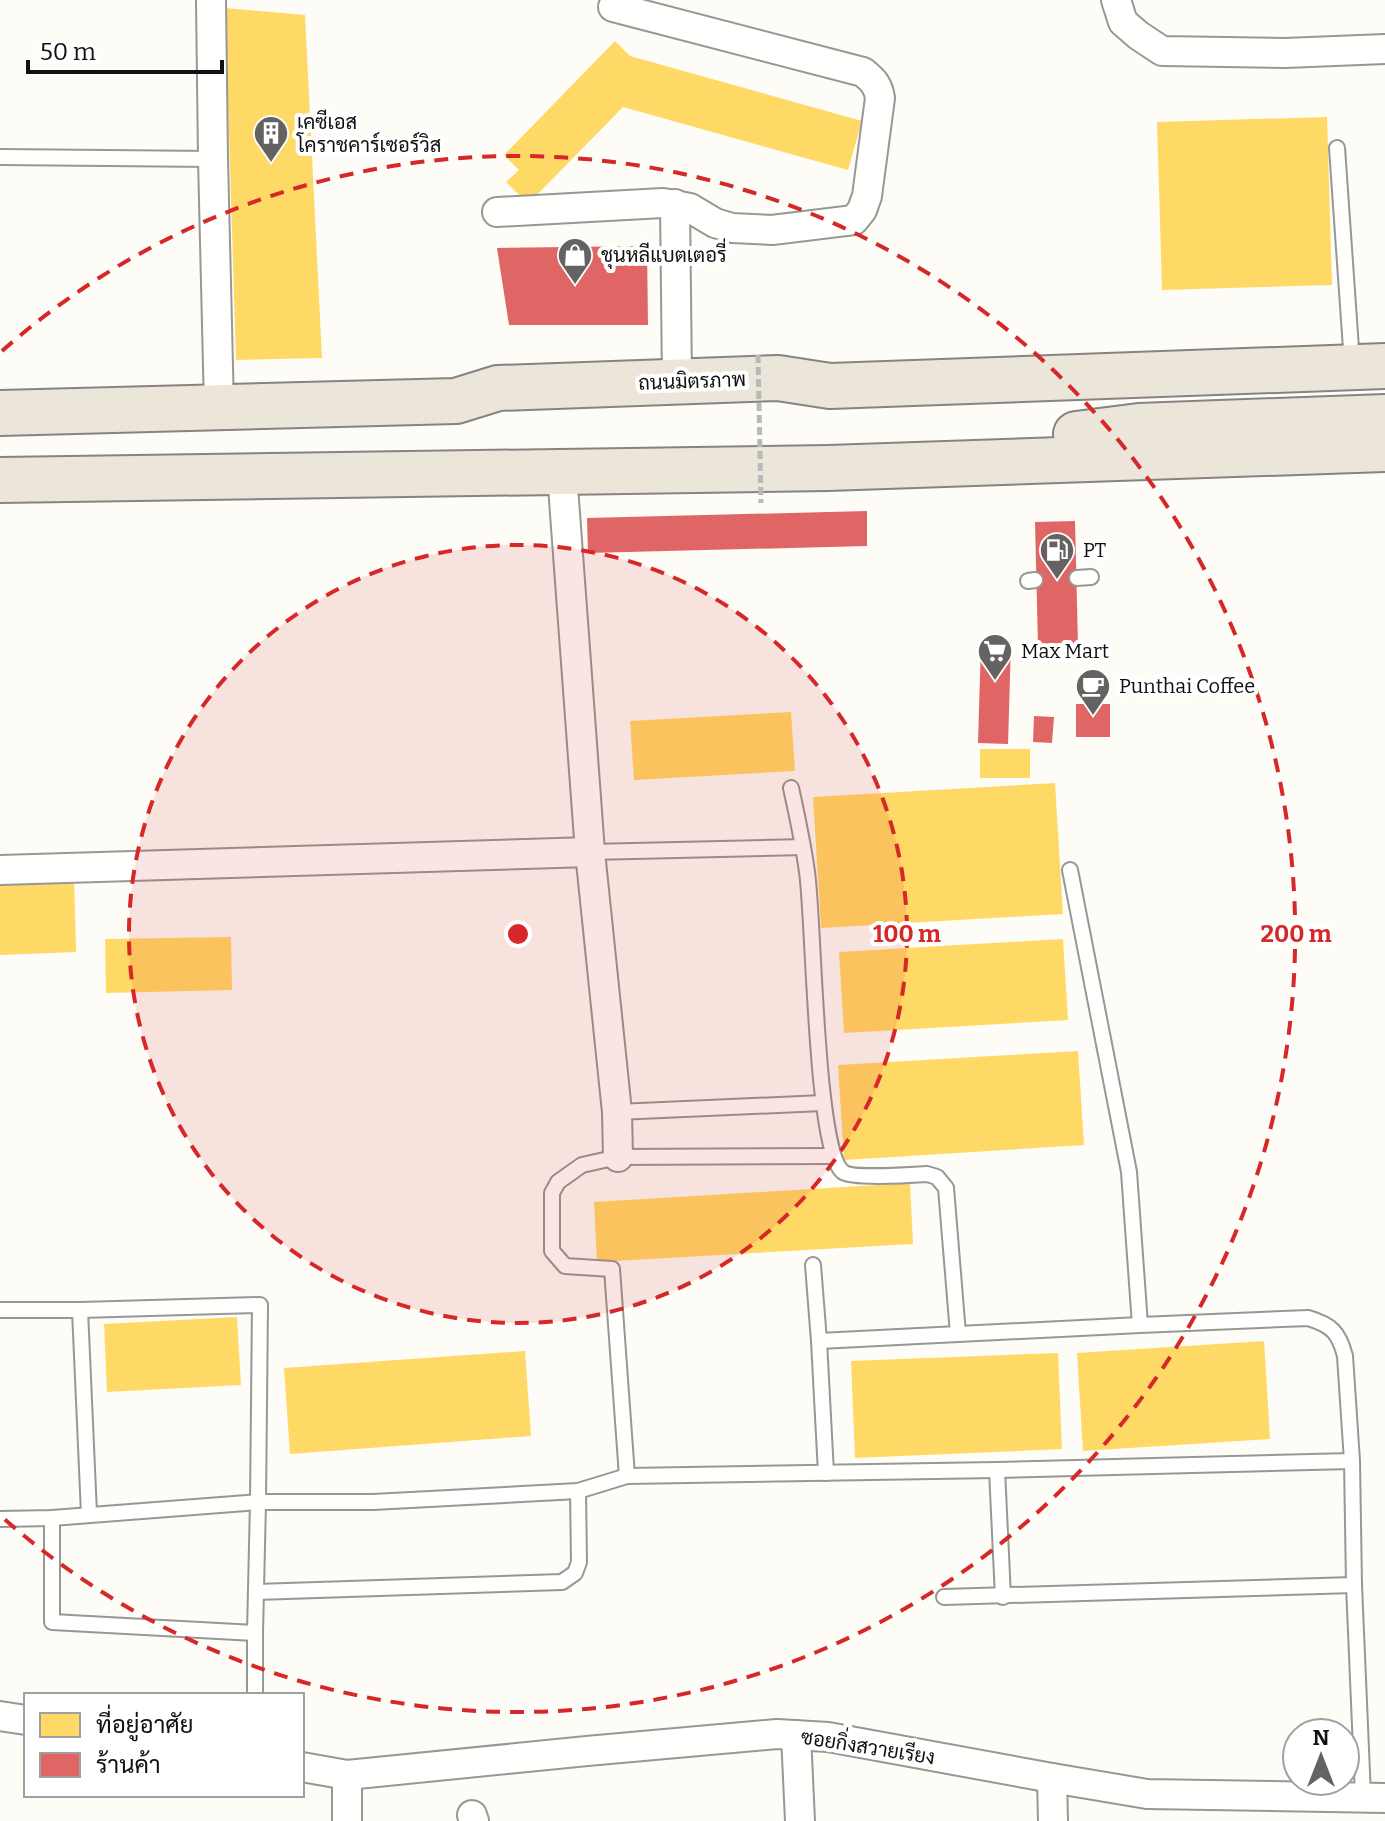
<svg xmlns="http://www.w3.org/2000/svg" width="1385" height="1821" viewBox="0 0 1385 1821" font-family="Bitter,Sarabun,serif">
  <rect width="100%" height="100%" fill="#fdfcf7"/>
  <!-- homes -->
  <g fill="#ffd966">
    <path d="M225 8 305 15 322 358 236 360Z"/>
    <path d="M615 41 630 56 862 121 848 170 623 107 528 204 506 182 519 170 504 155Z"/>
    <path d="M1327 117 1332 285 1162 290 1157 122Z"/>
    <path d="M791 712 795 771 634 780 630 721Z"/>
    <rect x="980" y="749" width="50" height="29"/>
    <path d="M1055 783 1063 914 821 928 813 797Z"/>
    <path d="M74 877 76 952 0 955V879Z"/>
    <path d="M231 937 232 990 106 993 105 939Z"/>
    <path d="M1063 939 1068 1020 844 1033 839 952Z"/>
    <path d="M1078 1051 1084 1145 844 1160 838 1065Z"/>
    <path d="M910 1183 913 1244 597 1262 594 1202Z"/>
    <path d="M237 1317 241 1385 107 1392 104 1324Z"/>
    <path d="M1264 1341 1270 1439 1083 1451 1077 1353Z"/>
    <path d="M525 1351 531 1436 290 1454 284 1368Z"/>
    <path d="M1058 1353 1062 1449 855 1458 851 1361Z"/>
  </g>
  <!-- shops -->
  <g fill="#e06666">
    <path d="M647 246 648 325H509L497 248Z"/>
    <path d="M867 511V546L588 553 587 518Z"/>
    <path d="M1075 521 1078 645 1038 646 1035 522Z"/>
    <path d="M981 642H1011L1008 744 978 743Z"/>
    <rect x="1076" y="704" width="34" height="33"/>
    <path d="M1034 716 1054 717 1052 743 1033 742Z"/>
  </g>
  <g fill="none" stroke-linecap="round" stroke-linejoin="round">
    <!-- service casing -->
    <g stroke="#979795" stroke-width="18">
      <g id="service">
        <path d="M1337 148 1352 363"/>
        <path d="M0 157 213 159"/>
        <path d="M1077 578 1091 577"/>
        <path d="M1028 581 1035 580"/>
        <path d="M791 788C797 815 803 843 807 872 814 918 815 1151 843 1172 852 1179 912 1175 927 1174L937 1177 946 1188 958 1334"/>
        <path d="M590 852 803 847"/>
        <path d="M1070 870 1129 1172 1140 1325 1308 1318C1332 1325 1339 1333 1345 1356L1352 1461 1354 1585 1363 1796"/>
        <path d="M617 1112 823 1103"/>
        <path d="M813 1265 819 1341 826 1473"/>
        <path d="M0 1310H80L89 1514"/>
        <path d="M819 1341 1140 1325"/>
        <path d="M997 1470 1003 1597"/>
        <path d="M627 1476 612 1269 565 1266 552 1251V1193L558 1182 582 1165 618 1157 833 1156"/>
        <path d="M52 1518V1622L255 1633 258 1502 260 1305 80 1310"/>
        <path d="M0 1519 52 1518 258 1502H373L578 1491 627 1476 997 1470 1352 1461"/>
        <path d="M256 1592 562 1582 575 1573 579 1562 578 1491"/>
        <path d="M944 1597 1354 1585"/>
        <path d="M255 1695V1633"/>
      </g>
    </g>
    <!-- minor casing -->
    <g stroke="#979795" stroke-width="32">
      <g id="minor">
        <path d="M211 0 213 159 219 408"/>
        <path d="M1116 0 1123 22 1138 35 1162 51 1285 53 1385 49"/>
        <path d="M675 204 677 381"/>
        <path d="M497 212 663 203 690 208 715 223 732 228 772 230 854 220 862 210 867 196 880 98C878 85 873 80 863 72L613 7"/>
        <path d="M562 473 590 852 617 1112 618 1157"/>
        <path d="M0 870 590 852"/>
        <path d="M0 1716 26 1720"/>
        <path d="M796 1735 800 1821"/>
        <path d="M302 1767 347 1775 587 1751 777 1734 828 1737 1052 1778 1147 1794 1385 1798"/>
        <path d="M347 1775V1821"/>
        <path d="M1052 1778 1053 1821"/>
        <path d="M472 1815 474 1821"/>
      </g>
    </g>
    <!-- trunk casing -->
    <g stroke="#858482" stroke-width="48">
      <g id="trunk">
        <path d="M0 413 456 401 498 388 778 378 830 386 1385 366"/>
        <path d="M1076 434 1139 426 1385 417"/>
        <path d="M0 480 828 468 1385 449"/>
      </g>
    </g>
    <!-- service -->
    <use href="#service" stroke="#fffffe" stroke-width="14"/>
    <!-- minor -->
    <use href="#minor" stroke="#fffffe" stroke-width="28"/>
    <!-- trunk -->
    <use href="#trunk" stroke="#ece5da" stroke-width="44"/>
    <!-- path-bridge -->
    <path stroke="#b9b9b8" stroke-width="5" stroke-dasharray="8 4" stroke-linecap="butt" d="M758 355 761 503"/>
  </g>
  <!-- distance rings -->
  <circle cx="518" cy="934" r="389" fill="#d62828" fill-opacity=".12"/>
  <g fill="none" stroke="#d62828" stroke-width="4" stroke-dasharray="14 10">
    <circle cx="518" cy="934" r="389"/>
    <path d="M2 351A778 778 0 1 1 2 1517"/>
  </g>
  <!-- icons -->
  <defs>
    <g id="building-pin" transform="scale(1.8)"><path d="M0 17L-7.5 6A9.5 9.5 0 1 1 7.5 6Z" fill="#646362" stroke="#fff"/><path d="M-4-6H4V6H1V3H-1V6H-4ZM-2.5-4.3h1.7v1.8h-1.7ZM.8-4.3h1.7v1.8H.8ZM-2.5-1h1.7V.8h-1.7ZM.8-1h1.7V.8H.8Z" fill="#fff"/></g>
    <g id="shop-pin" transform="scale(1.8)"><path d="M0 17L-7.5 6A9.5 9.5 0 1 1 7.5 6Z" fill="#646362" stroke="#fff"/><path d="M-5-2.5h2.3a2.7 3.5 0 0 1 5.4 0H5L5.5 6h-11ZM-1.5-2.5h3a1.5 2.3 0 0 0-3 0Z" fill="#fff"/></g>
    <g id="fuel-pin" transform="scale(1.8)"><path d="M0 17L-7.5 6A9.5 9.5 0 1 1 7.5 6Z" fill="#646362" stroke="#fff"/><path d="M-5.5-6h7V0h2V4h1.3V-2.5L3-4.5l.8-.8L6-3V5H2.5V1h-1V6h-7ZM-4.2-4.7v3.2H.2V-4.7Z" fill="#fff"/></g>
    <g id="supermarket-pin" transform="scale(1.8)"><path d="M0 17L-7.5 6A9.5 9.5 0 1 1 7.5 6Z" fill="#646362" stroke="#fff"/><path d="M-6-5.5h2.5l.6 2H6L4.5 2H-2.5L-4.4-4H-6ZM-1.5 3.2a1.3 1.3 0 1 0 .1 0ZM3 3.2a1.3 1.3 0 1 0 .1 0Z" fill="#fff"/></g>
    <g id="cafe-pin" transform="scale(1.8)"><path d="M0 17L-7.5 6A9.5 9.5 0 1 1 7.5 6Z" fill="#646362" stroke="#fff"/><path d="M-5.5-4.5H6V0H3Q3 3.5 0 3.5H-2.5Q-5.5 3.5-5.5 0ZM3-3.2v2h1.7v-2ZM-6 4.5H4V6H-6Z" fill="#fff"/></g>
  </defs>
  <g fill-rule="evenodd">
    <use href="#building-pin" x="271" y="133"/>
    <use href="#shop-pin" x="575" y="255"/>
    <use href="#fuel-pin" x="1057" y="550"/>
    <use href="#supermarket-pin" x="995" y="651"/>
    <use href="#cafe-pin" x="1093" y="686"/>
  </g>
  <g text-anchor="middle" stroke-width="8" stroke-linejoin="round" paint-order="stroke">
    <!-- poi labels -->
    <g font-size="20" fill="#111" stroke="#fff" text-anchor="start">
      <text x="297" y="129">เคซีเอส<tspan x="297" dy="23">โคราชคาร์เซอร์วิส</tspan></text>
      <text x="601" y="262">ชุนหลีแบตเตอรี่</text>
      <text x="1083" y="557">PT</text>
      <text x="1021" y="658">Max Mart</text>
      <text x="1119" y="693">Punthai Coffee</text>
    </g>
    <!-- street labels -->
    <g font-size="20" fill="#111" stroke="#fff">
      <text transform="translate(692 381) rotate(-2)" y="7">ถนนมิตรภาพ</text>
      <text transform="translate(868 1747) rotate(9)" y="7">ซอยกิ่งสวายเรียง</text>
    </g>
  </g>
  <circle cx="518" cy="934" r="12" fill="#d62828" stroke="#fff" stroke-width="4"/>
  <g font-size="24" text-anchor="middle" font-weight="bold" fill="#d62828" stroke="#fff" stroke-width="8" stroke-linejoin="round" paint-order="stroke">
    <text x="907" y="942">100 m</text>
    <text x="1296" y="942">200 m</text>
  </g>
  <!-- legend -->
  <rect x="24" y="1693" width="280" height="104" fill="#ffffff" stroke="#a0a0a0" stroke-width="2"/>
  <rect x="40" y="1713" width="40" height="24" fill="#ffd966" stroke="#a0a0a0" stroke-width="2"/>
  <text x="96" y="1733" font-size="24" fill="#111111">ที่อยู่อาศัย</text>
  <rect x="40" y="1753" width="40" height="24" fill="#e06666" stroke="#a0a0a0" stroke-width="2"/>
  <text x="96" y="1773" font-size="24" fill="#111111">ร้านค้า</text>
  <!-- north arrow -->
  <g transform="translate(1321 1757)"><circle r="38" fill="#ffffff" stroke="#a0a0a0" stroke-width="2"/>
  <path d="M0-6L14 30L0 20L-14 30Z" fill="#646362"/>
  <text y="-12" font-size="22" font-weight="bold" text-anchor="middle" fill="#111111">N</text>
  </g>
  <!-- scale -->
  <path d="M28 60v12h194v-12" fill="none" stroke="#111111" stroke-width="4"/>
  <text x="40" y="60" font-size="24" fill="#111111" stroke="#ffffff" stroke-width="6" paint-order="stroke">50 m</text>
</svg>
